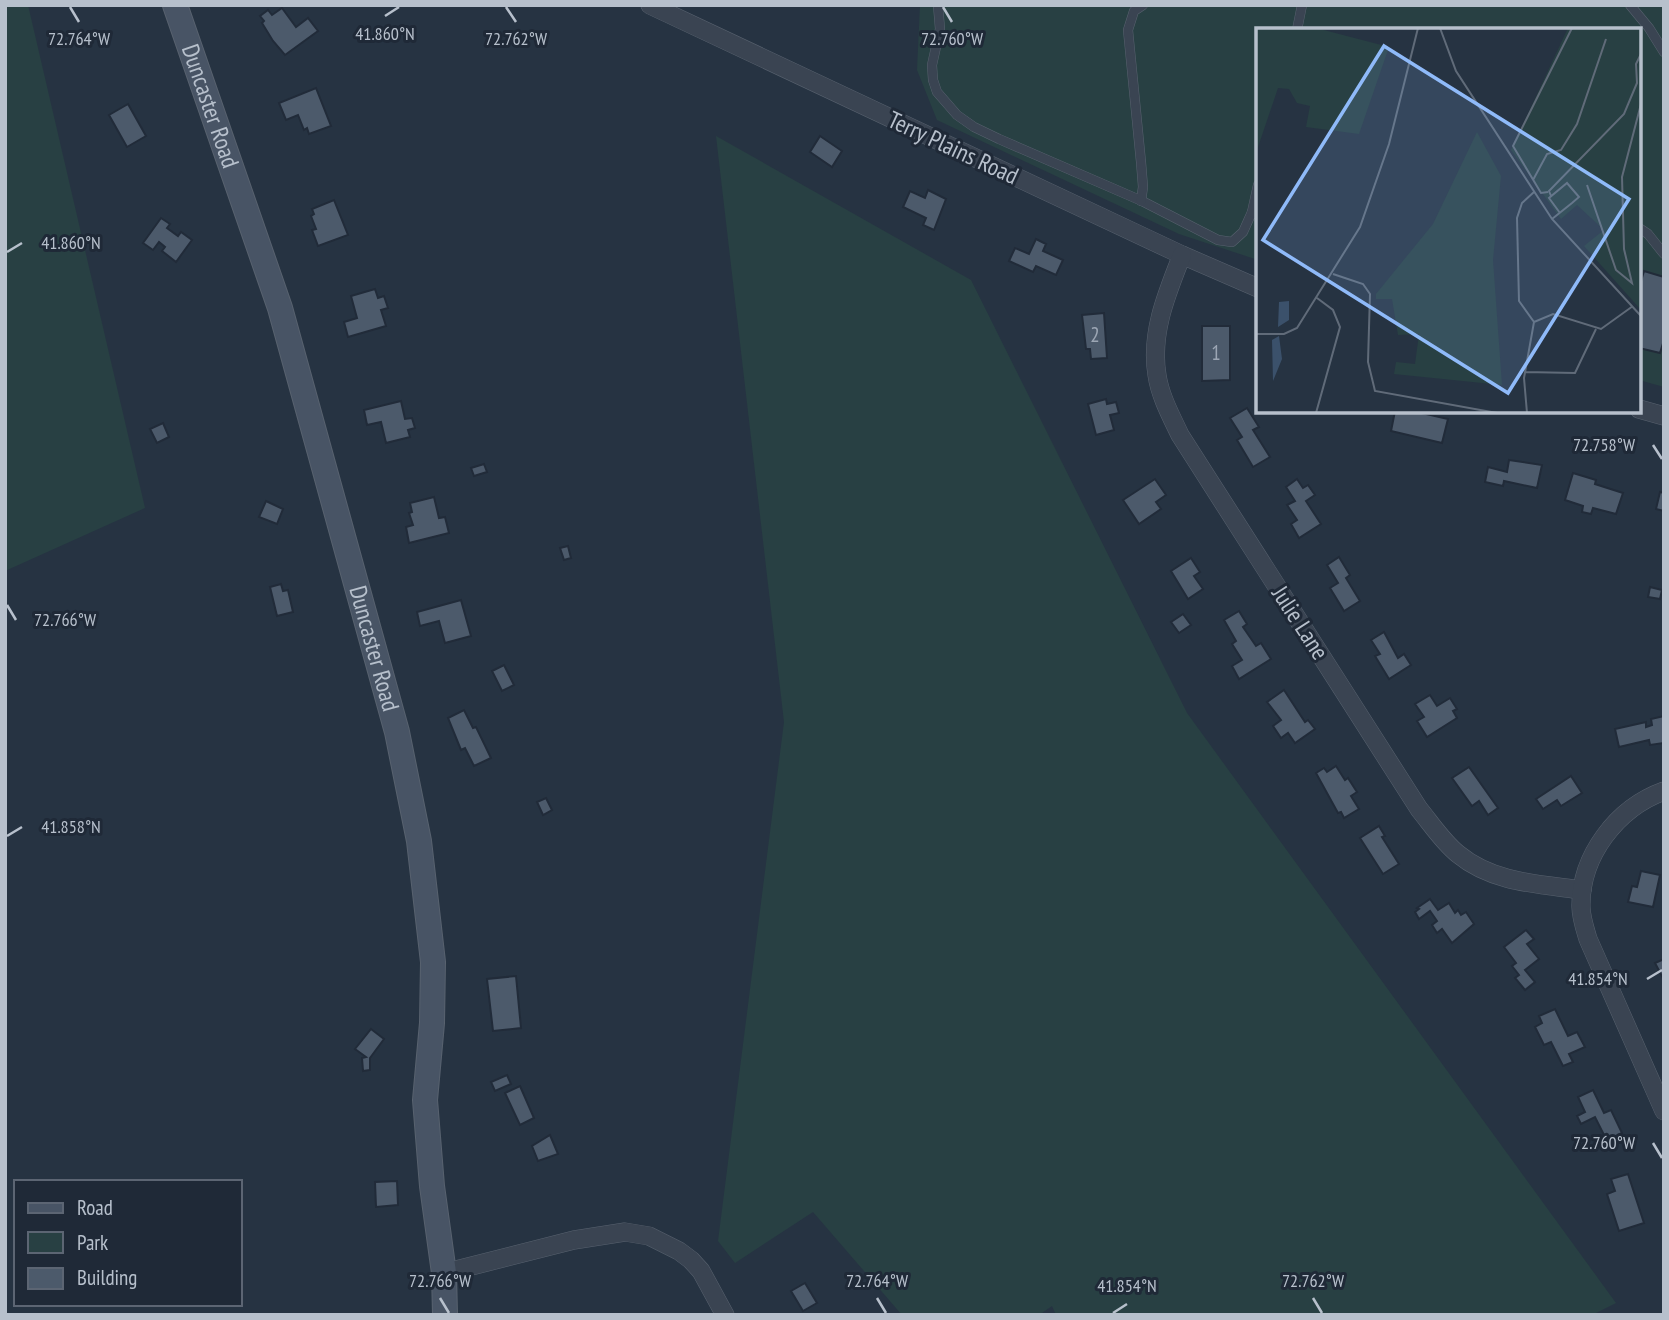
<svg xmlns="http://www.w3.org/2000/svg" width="1669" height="1320" viewBox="0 0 1669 1320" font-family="'PT Sans Narrow',sans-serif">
  <rect width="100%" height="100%" fill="#263342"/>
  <!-- green -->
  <g fill="#284043">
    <path d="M5 5H28L145 508 5 571Z"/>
    <path d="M920 5H1664V387L1639 380V240L1643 230 1639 229V30H1258V260L1179 234 937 120 917 70Z"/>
    <path d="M716 136 971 280 1187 713 1616 1303 1592 1315H1056L1052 1306 1039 1315H902L813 1212 735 1263 718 1241 784 722Z"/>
  </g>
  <!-- building -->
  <g fill="#4c5a6b" stroke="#212b39" stroke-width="2">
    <path d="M282 8 296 27 308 18 318 31 285 55 273 41 262 23 264 21 260 16 268 10 272 15Z"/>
    <path d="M316 88 331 126 309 134 307 128 304 130 298 115 286 120 279 103Z"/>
    <path d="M128 104 146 136 127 147 109 115Z"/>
    <path d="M820 136 842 151 832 167 810 152Z"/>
    <path d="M928 190 946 199 934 230 923 225 926 218 903 207 910 191 925 198Z"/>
    <path d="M334 200 348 235 318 246 312 230 316 229 311 216 314 214 312 209Z"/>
    <path d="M161 218 170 224 167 228 178 236 181 232 192 240 176 262 162 251 165 247 159 242 153 250 143 243Z"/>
    <path d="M1036 239 1046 244 1043 251 1063 260 1056 275 1036 266 1033 272 1009 261 1015 248 1029 254Z"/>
    <path d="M1644 271 1664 277V340L1660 353 1639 348V288Z"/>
    <path d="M375 289 378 298 384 296 388 308 381 310 386 326 348 337 344 322 357 318 351 296Z"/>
    <path d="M1104 313 1107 358 1091 359 1090 349H1086L1082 315Z"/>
    <path d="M1202 326H1230V380L1202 381Z"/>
    <path d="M1106 399 1107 404 1116 402 1119 413 1110 415 1114 430 1096 435 1088 404Z"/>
    <path d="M401 401 405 419 412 418 415 428 408 430 410 437 386 443 381 422 367 425 364 410Z"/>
    <path d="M1247 408 1259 427 1253 430 1270 457 1253 467 1237 440 1242 437 1230 418Z"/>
    <path d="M1395 411H1413L1448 419 1442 443 1391 431Z"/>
    <path d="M163 423 169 437 157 443 150 429Z"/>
    <path d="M1509 460 1542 465 1537 488 1504 481 1503 486 1485 482 1488 467 1507 472Z"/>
    <path d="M484 464 487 472 474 476 471 468Z"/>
    <path d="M1573 473 1596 480 1595 484 1623 493 1616 514 1593 508 1591 514 1582 512 1583 506 1565 500Z"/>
    <path d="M1155 479 1166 495 1156 502 1161 509 1139 524 1123 500Z"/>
    <path d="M1297 479 1303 488 1308 485 1315 495 1306 501 1321 524 1299 538 1291 524 1297 520 1287 505 1295 501 1286 487Z"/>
    <path d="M1660 492 1664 493V511L1656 509Z"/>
    <path d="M434 497 439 518 445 517 449 533 409 543 406 527 413 525 409 513 412 512 410 503Z"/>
    <path d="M266 501 283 509 277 524 259 517Z"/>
    <path d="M568 546 571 558 564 560 560 548Z"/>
    <path d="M1339 557 1350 575 1346 578 1360 601 1344 611 1330 588 1338 583 1327 565Z"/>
    <path d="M1191 558 1200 572 1194 576 1203 589 1188 599 1171 571Z"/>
    <path d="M281 584 283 591 288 590 293 612 277 616 270 587Z"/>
    <path d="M1650 587 1662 590 1660 599 1648 597Z"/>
    <path d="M461 600 471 636 445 643 439 621 420 626 417 612Z"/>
    <path d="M1239 611 1247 624 1243 627 1256 646 1261 643 1271 659 1239 679 1232 666 1242 660 1232 644 1236 641 1224 620Z"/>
    <path d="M1183 614 1191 625 1179 633 1171 622Z"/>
    <path d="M1384 632 1398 658 1404 654 1411 665 1389 679 1375 656 1380 654 1371 640Z"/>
    <path d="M504 665 514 685 502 691 492 671Z"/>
    <path d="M1284 690 1305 722 1308 720 1315 729 1295 743 1288 733 1281 738 1273 726 1281 720 1267 702Z"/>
    <path d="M1430 695 1437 706 1450 698 1457 709 1453 711 1457 718 1427 737 1417 721 1424 717 1415 704Z"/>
    <path d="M464 710 473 728 476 727 491 758 474 766 465 748 461 750 448 718Z"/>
    <path d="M1664 716V743L1650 745 1649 740 1619 747 1615 729 1646 722V727L1652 725 1651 719Z"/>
    <path d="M1336 766 1345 780 1348 778 1357 792 1351 796 1359 809 1344 818 1341 812 1338 813 1316 773 1324 768 1327 772Z"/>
    <path d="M1469 767 1498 808 1488 815 1479 801 1472 806 1452 778Z"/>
    <path d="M1571 776 1582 793 1561 806 1557 800 1543 809 1536 799Z"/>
    <path d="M546 798 552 810 543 815 537 802Z"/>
    <path d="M1379 826 1385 836 1382 837 1399 864 1383 874 1360 838Z"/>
    <path d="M1641 871 1660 875 1653 907 1628 902 1632 886 1637 887Z"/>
    <path d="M1430 899 1438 910 1449 903 1455 913 1458 910 1461 915 1466 912 1474 924 1452 943 1442 929 1437 933 1432 925 1437 921 1430 911 1419 919 1415 912 1419 909 1417 908Z"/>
    <path d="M1526 930 1534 939 1527 944 1539 959 1525 970 1535 982 1525 990 1515 978 1519 975 1512 966 1516 963 1504 947Z"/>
    <path d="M1664 959V980L1655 963Z"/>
    <path d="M516 976 521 1028 493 1031 487 979Z"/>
    <path d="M1555 1009 1568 1036 1577 1032 1585 1047 1569 1054 1573 1062 1563 1066 1551 1042 1544 1045 1535 1027 1542 1023 1539 1016Z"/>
    <path d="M371 1029 384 1039 370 1058V1070L363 1071 362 1058 366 1057 355 1049Z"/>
    <path d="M507 1075 511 1084 495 1091 491 1082Z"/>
    <path d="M520 1086 534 1118 520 1125 505 1093Z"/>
    <path d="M1593 1090 1604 1113 1611 1110 1622 1133 1607 1141 1595 1117 1581 1124 1577 1116 1585 1112 1578 1097Z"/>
    <path d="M550 1135 558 1154 538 1161 532 1146Z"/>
    <path d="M1628 1174 1644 1223 1619 1231 1607 1194 1615 1191 1611 1179Z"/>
    <path d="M397 1181 398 1205 376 1207 375 1182Z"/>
    <path d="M805 1283 817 1303 803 1311 791 1291Z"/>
  </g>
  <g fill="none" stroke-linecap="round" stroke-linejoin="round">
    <!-- lane casing -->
    <g stroke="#58626f" stroke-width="10">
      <g id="lane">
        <path d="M938 5 940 29 932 65 933 80 937 92 957 115 974 127 999 139 1142 201 1218 240 1232 242 1243 232 1252 212"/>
        <path d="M1630 5 1649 28 1664 52"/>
        <path d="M1297 30 1302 5"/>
        <path d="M1141 201 1143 187 1141 162 1128 30 1134 11 1143 5"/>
        <path d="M1256 214 1252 212 1258 185"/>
        <path d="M1639 228 1648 234 1664 254"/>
      </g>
    </g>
    <!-- street casing -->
    <g stroke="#58626f" stroke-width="19">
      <g id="street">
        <path d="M650 5 1182 255 1258 288"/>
        <path d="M1182 255C1167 293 1150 333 1157 375 1160 396 1171 416 1180 435L1419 809C1432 825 1443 842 1458 854 1493 883 1539 884 1582 890"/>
        <path d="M1639 409 1664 416"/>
        <path d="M1664 791C1617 808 1580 856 1581 907 1581 917 1585 929 1588 939L1664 1111"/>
        <path d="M444 1273 574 1240 625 1232 649 1236 679 1251 691 1260 701 1271 725 1315"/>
      </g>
    </g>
    <!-- secondary casing -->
    <g stroke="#58626f" stroke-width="26">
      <g id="secondary">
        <path id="s1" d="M175 5 280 308 397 732 419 841 433 962 432 1023 425 1100 432 1186 444 1273 445 1315"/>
      </g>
    </g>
    <!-- lane -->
    <use href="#lane" stroke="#3a4452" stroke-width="9"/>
    <!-- street -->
    <use href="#street" stroke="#3a4452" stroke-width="18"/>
    <!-- secondary -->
    <use href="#secondary" stroke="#485465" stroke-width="24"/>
  </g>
  <!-- ticks -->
  <path fill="none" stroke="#b7c0cc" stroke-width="2.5" d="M70 7 79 22M506 7 516 22M943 7 952 22M385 16 399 7M7 252 22 243M1653 445 1662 459M7 605 16 620M7 836 22 827M1647 979 1662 970M1653 1143 1662 1158M440 1298 449 1313M877 1298 886 1313M1313 1298 1322 1313M1113 1313 1127 1304"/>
  <g text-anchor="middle" stroke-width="6" stroke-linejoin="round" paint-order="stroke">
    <!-- number labels -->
    <g font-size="21" fill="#9ca6b4">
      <text x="1095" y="342">2</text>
      <text x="1216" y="360">1</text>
    </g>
    <!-- street labels -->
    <g font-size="24" fill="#b7c0cc" stroke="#1f2937">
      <text dy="8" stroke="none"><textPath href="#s1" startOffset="107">Duncaster Road</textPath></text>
      <text transform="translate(953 148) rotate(25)" y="8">Terry Plains Road</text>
      <text transform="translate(1300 623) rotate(57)" y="8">Julie Lane</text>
      <text dy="8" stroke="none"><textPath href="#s1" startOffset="674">Duncaster Road</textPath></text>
    </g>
  </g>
  <!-- overview -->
  <g transform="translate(1256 28)">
    <rect width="385" height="385" fill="#263342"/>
    <path d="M0 0H60L133 19 103 106 50 99 54 78 41 75 33 61 22 60 0 125ZM312 0H385V282L328 218 348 202 321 177 305 191 255 122ZM221 104 245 148 237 232 246 357 138 346 140 334 159 336 163 306 142 307 136 271H120V266L177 196Z" fill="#284043"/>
    <path d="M33 273V292L22 299 23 274ZM23 308 26 331 17 353 16 312Z" fill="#3b516b"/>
    <path fill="none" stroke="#606b79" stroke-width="2" d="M184 0 200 43 296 191 385 288M277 152 291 126 305 122 321 96 350 11M331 157 360 242 376 255 368 221 366 149 385 76M278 164 266 175 261 190 263 273 278 294M292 164 285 165 257 118 316 0M295 168 293 163 368 86 381 55 380 36 385 26M296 191 316 175 323 169 311 155 293 170 304 185M77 246 107 256 114 266 112 334 119 363 241 385M0 306H28L41 300 104 199 133 116 162 0M269 344 319 345 340 301M60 385 84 299 77 282 61 270M271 385 268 350 278 294 297 286 345 301 377 278"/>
    <path fill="#8fbaf9" fill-opacity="0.15" stroke="#8fbaf9" stroke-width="3.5" d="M128 18 373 171 252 365 7 212Z"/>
    <rect width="385" height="385" fill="none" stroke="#b7c0cc" stroke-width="3.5"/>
  </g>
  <g font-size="18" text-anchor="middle" fill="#b7c0cc" stroke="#1f2937" stroke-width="6" stroke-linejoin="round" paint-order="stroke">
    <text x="385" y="40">41.860°N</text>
    <text x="952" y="45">72.760°W</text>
    <text x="79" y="45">72.764°W</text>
    <text x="516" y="45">72.762°W</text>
    <text x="71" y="249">41.860°N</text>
    <text x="1604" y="451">72.758°W</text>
    <text x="65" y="626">72.766°W</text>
    <text x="71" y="833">41.858°N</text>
    <text x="1598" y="985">41.854°N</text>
    <text x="1604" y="1149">72.760°W</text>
    <text x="440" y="1287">72.766°W</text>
    <text x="877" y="1287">72.764°W</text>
    <text x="1313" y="1287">72.762°W</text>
    <text x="1127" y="1292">41.854°N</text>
  </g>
  <!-- border -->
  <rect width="1669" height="1320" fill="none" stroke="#b7c0cc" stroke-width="14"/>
  <!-- legend -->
  <rect x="14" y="1180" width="228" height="126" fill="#1f2937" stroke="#5c6573" stroke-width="2"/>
  <rect x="28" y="1203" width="35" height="10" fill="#485465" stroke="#5c6573" stroke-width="2"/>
  <text x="77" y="1215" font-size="21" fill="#b7c0cc">Road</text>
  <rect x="28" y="1232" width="35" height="21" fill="#284043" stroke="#5c6573" stroke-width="2"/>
  <text x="77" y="1250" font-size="21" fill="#b7c0cc">Park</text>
  <rect x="28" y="1268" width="35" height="21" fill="#4c5a6b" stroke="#5c6573" stroke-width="2"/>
  <text x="77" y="1285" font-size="21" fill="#b7c0cc">Building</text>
</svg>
